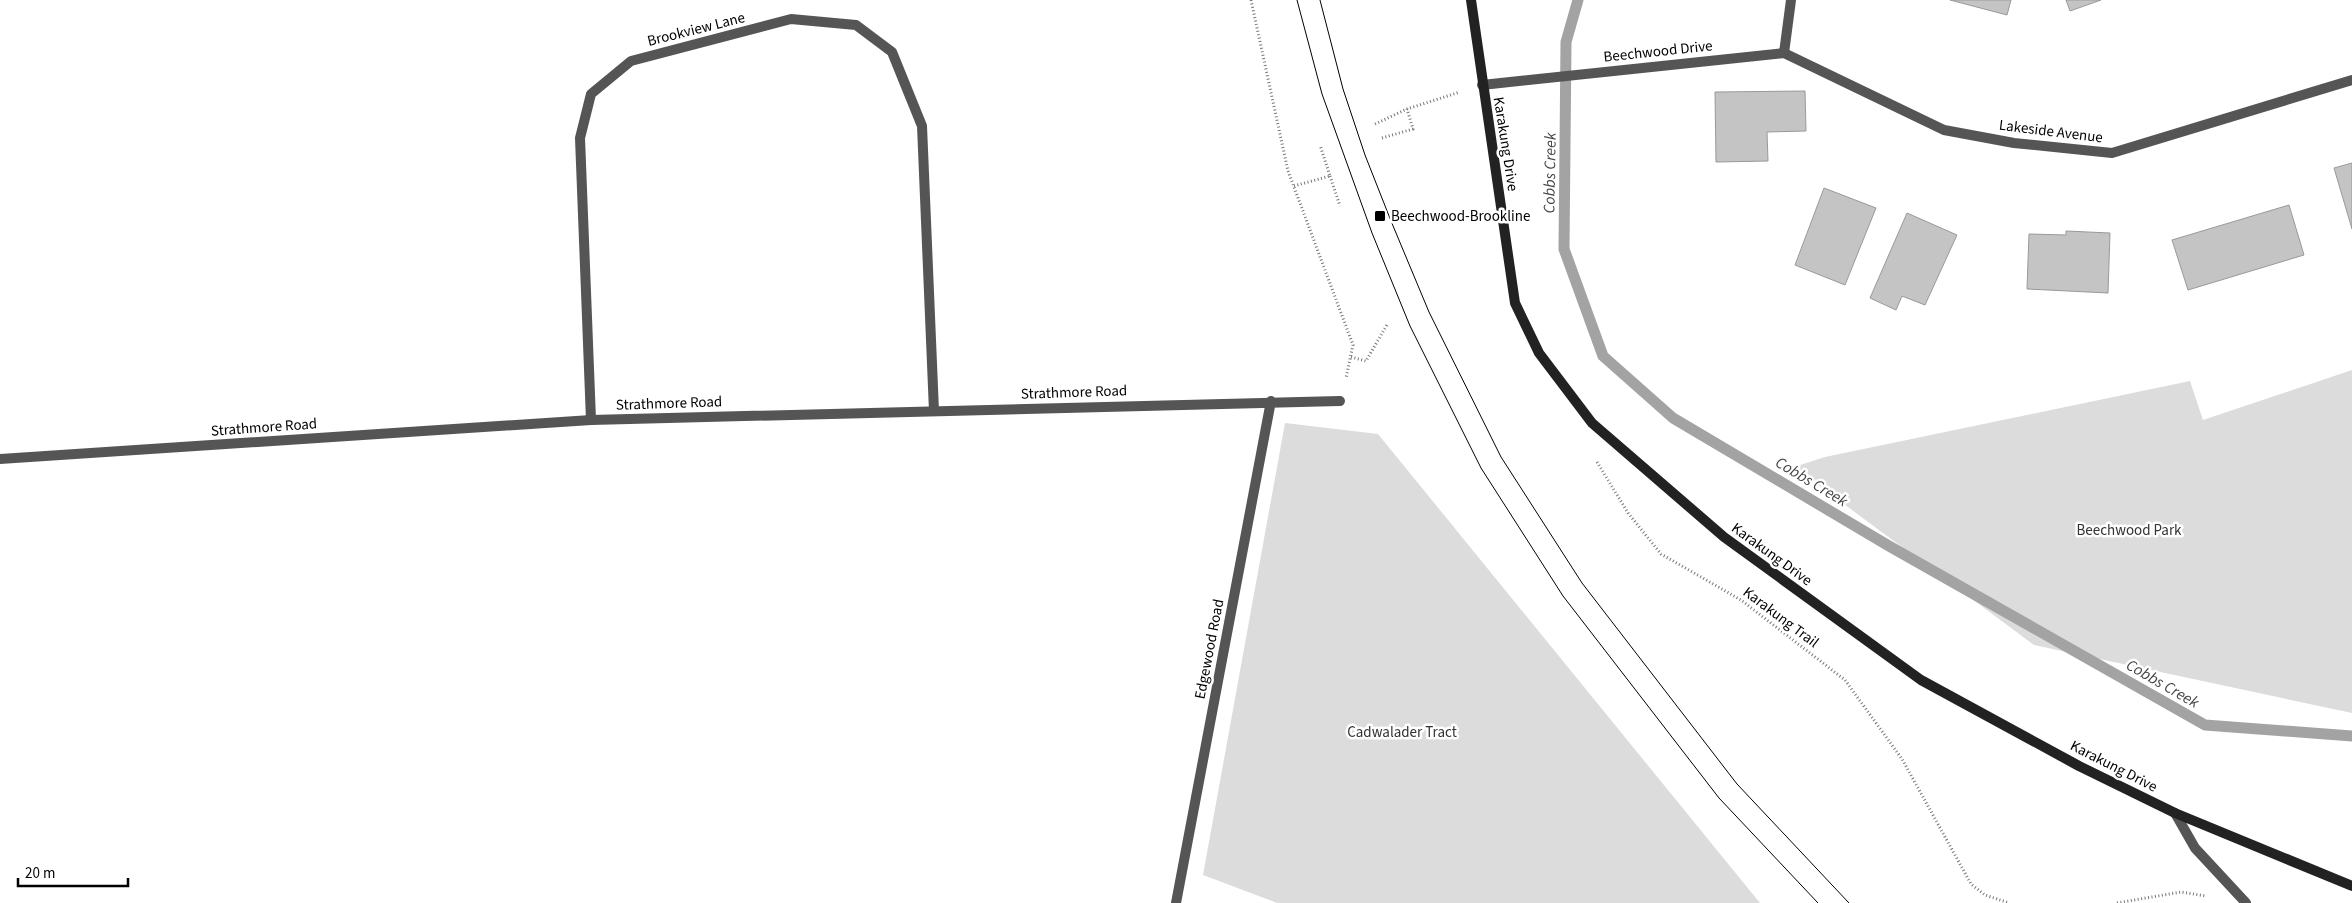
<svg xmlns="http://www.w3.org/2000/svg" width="2352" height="903" viewBox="0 0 2352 903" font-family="'Source Sans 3',sans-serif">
  <rect width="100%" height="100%" fill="#fff"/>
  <!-- green -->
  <g fill="#dcdcdc">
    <path d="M2352 370V713L2034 645 1794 467 1825 457 2190 381 2203 420Z"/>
    <path d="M1285 423 1378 434 1760 903H1277L1203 875Z"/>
  </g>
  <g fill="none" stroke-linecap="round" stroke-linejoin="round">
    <!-- stream -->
    <path stroke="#a3a3a3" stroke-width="11" d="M1578 0 1566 42 1564 249 1603 356 1673 418 1889 546 2205 725 2352 736"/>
  </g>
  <!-- building -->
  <g fill="#c4c4c4" stroke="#999">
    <path d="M1950 0H2011L2007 15Z"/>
    <path d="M2066 0H2101L2070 11Z"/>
    <path d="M1805 91 1806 131 1767 132 1768 161 1716 162 1715 92Z"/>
    <path d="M2352 163V229L2334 168Z"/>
    <path d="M1824 188 1876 208 1845 285 1795 265Z"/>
    <path d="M2289 205 2304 255 2188 290 2172 240Z"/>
    <path d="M1907 213 1957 235 1925 305 1902 296 1896 310 1870 298Z"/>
    <path d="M2066 231 2110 233 2108 293 2027 289 2029 234 2066 235Z"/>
  </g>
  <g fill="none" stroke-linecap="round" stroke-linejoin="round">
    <!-- path -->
    <g stroke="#777" stroke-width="3" stroke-dasharray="1 2.5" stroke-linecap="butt">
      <path d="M1251 0 1288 171 1353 345 1346 378"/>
      <path d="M1375 124 1407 109 1460 92"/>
      <path d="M1382 138 1413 129 1407 109"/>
      <path d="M1330 176 1340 206"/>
      <path d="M1294 186 1330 176 1320 145"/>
      <path d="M1351 357 1366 361 1388 323"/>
      <path d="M1597 462 1628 513 1661 554 1741 600 1845 680 1902 759 1971 884 1985 895 2009 903"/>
      <path d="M2117 903 2181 892 2206 896"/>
    </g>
    <!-- lane -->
    <path stroke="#555" stroke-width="10" d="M2175 813 2195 848 2246 903"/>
    <!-- street -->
    <g stroke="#555" stroke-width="10">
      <path d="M1784 53 1944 130 2014 143 2112 153 2352 80"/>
      <path d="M1784 53 1791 0"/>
      <path d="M1482 85 1784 53"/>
      <path d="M591 420 580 138 591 94 631 61 791 19 856 25 892 52 922 126 934 411"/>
      <path d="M0 459 591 420 1340 401"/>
      <path d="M1176 903 1271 401"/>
    </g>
    <!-- secondary -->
    <path stroke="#222" stroke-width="10" d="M1471 0 1515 303 1539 353 1592 423 1724 537 1921 680 2079 766 2175 813 2352 886"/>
    <!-- tram -->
    <g stroke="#000" stroke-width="1">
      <path d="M1297 0 1322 94 1372 233 1410 326 1481 468 1563 596 1719 798 1818 903"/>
      <path d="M1320 0 1343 89 1365 155 1391 221 1429 312 1501 457 1582 583 1737 784 1849 903"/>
    </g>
  </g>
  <!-- markers -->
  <rect fill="#000" stroke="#fff" stroke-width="2" x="1374" y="210" width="12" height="12" rx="2.5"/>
  <g text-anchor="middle" stroke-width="5" stroke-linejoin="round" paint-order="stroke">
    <!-- street labels -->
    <g font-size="15" fill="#000" stroke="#fff">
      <text transform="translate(696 29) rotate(-14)" y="5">Brookview Lane</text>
      <text transform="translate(1658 51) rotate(-6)" y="5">Beechwood Drive</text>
      <text transform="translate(2051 131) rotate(7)" y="5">Lakeside Avenue</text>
      <text transform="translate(1506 144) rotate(81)" y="5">Karakung Drive</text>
      <text transform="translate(1074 392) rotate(-2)" y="5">Strathmore Road</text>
      <text transform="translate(669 403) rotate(-2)" y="5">Strathmore Road</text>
      <text transform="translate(264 427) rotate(-4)" y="5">Strathmore Road</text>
      <text transform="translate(1772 554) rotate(36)" y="5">Karakung Drive</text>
      <text transform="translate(1781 617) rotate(37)" y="5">Karakung Trail</text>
      <text transform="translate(1209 649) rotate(-79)" y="5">Edgewood Road</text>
      <text transform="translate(2114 766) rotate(27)" y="5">Karakung Drive</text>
    </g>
    <!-- poi labels -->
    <g font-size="15" fill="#000" stroke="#fff" text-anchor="start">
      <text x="1391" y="221">Beechwood-Brookline</text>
    </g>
    <!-- park labels -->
    <g font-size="15" fill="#333" stroke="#fff">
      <text x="2129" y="535">Beechwood Park</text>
      <text x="1402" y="737">Cadwalader Tract</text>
    </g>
    <!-- water labels -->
    <g font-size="16" font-style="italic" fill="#444" stroke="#fff">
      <text transform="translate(1549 173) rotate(-89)" y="6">Cobbs Creek</text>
      <text transform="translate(1812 481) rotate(31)" y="6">Cobbs Creek</text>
      <text transform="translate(2163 683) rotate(30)" y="6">Cobbs Creek</text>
    </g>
  </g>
  <!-- scale -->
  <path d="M18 878v8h110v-8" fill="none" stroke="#000000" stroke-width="2.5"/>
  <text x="25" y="878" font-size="15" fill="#000000" stroke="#ffffff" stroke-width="4" paint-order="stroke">20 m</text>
</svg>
